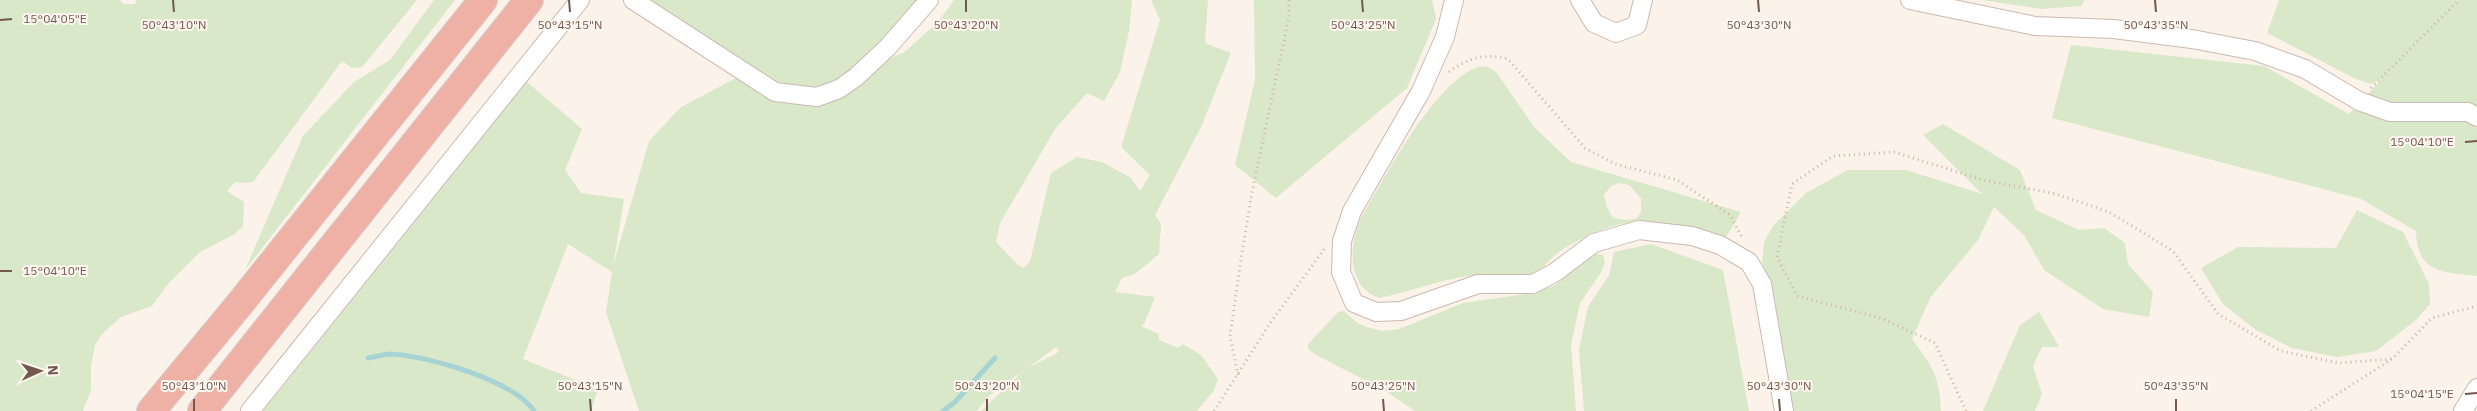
<svg xmlns="http://www.w3.org/2000/svg" width="2477" height="411" viewBox="0 0 2477 411" font-family="'IBM Plex Sans',sans-serif">
  <rect width="100%" height="100%" fill="#fbf2ea"/>
  <!-- green -->
  <g fill="#d9e8c9" fill-rule="evenodd">
    <path d="M0 0H120L123 4H135L136 0H417L362 67 352 68 342 61 253 182 241 183 235 182 227 191 244 202 243 226 235 234 200 252 168 284 152 306 121 317 102 334 95 345 91 366V390L83 411H0Z"/>
    <path d="M434 0H455L245 270 303 136 354 82 390 60Z"/>
    <path d="M644 0H919C894 30 859 77 820 89 806 94 785 85 771 81Z"/>
    <path d="M954 0H1132L1129 31 1120 72 1104 101 1087 93 1055 129 1000 223 996 242 1018 265 1024 268 1030 261 1051 173 1077 157 1102 162 1131 178 1140 191 1150 175 1121 147 1160 20 1151 0H1208L1205 43 1231 53 1201 127 1155 215 1161 224 1159 254 1135 274 1122 278 1115 292 1155 297 1144 324 1141 326 1159 334V340L1178 348 1183 344 1201 355 1218 379 1214 390 1197 411H981L1024 370 990 395 977 411H639L606 312 612 272 568 244 523 359 598 389 591 411H263L527 82 582 129 565 170 581 193 624 199 613 266 649 141 681 107 738 77 779 103 826 105 853 88 885 61 906 51 938 22ZM1056 347 1059 351 1057 353 1028 368Z"/>
    <path d="M1254 0H1432L1436 19 1407 88 1276 198 1235 165 1255 80Z"/>
    <path d="M1981 0H2085L2081 6 2042 9Z"/>
    <path d="M2279 0H2477V124L2474 127 2477 128V276C2444 272 2417 274 2416 231L2361 199 2052 118 2071 45 2264 66 2349 114 2382 79 2370 84 2354 78 2267 33Z"/>
    <path d="M1480 66 1488 67 1496 72 1535 128 1571 162 1741 212 1726 237C1694 230 1645 216 1613 226 1596 231 1580 239 1565 248 1551 255 1544 271 1529 276 1513 281 1500 275 1484 275 1452 275 1412 291 1380 298 1345 287 1349 243 1362 216 1387 175 1434 81 1480 66ZM1619 183 1629 185 1641 198V212L1637 218 1628 220 1613 218 1607 207 1604 195 1611 186Z"/>
    <path d="M1943 124 2020 170 2036 210 2079 230 2104 228 2125 243 2128 264 2153 292 2149 317 2103 309 2044 270 2024 235 1994 207 1978 240 1930 298 1912 339C1933 367 1939 375 1941 411H1786L1779 323 1772 285 1762 263 1764 242 1773 226 1806 193 1848 170H1906L1982 194 1923 135Z"/>
    <path d="M2357 210 2403 232 2429 284 2430 304 2416 320 2376 351 2337 357 2292 348 2256 330 2223 304 2201 268 2238 247 2336 248Z"/>
    <path d="M1651 244 1723 270 1749 411H1584L1579 350 1588 307 1609 275 1614 252Z"/>
    <path d="M1595 254 1603 255 1605 263 1600 274 1580 303 1571 345 1576 411H1415L1384 390 1316 355 1308 349V344L1338 312 1344 311 1356 322 1366 327 1383 331 1399 329 1463 303 1533 293 1555 285Z"/>
    <path d="M2039 312 2059 347H2042L2033 366 2042 394 2035 411H1983L2020 325Z"/>
  </g>
  <g fill="none" stroke-linecap="round" stroke-linejoin="round">
    <!-- stream -->
    <g stroke="#a7d3d4" stroke-width="5">
      <path d="M368 358C376 357 384 354 391 354 428 356 513 380 534 411"/>
      <path d="M943 411 954 403 995 358"/>
    </g>
    <!-- street casing -->
    <g stroke="#ccb9b0" stroke-width="20">
      <g id="street">
        <path d="M633 0 775 92 817 97 839 89 856 77 888 47 929 0"/>
        <path d="M1454 0 1445 37 1421 91 1352 211 1342 241 1341 272 1354 303 1376 312 1401 311 1478 284H1533L1554 273 1594 243 1639 230 1692 236 1720 245 1749 262 1762 284 1784 411"/>
        <path d="M1580 0 1594 23 1616 33 1637 25 1643 0"/>
        <path d="M1910 0 2035 26 2114 29 2192 39 2255 51 2305 69 2359 101 2390 112H2468L2477 117"/>
        <path d="M250 411 580 0"/>
        <path d="M2463 411 2477 388"/>
      </g>
    </g>
    <!-- highway casing -->
    <g stroke="#d8d0ce" stroke-width="30">
      <g id="highway">
        <path d="M151 411 238 306 483 0"/>
        <path d="M202 411 529 0"/>
      </g>
    </g>
    <!-- path -->
    <g stroke="#d3b2a7" stroke-width="3" stroke-dasharray="1 4" stroke-linecap="butt">
      <path d="M1449 72C1468 58 1485 53 1508 59L1585 148 1615 164 1677 180 1730 215 1742 237"/>
      <path d="M2371 88 2459 0"/>
      <path d="M1238 375 1230 336 1241 259 1252 192 1289 17V0"/>
      <path d="M1214 411 1271 322 1325 248"/>
      <path d="M1966 411 1935 343 1881 318 1797 296 1777 257 1792 184 1833 156 1894 152 1983 180 2056 194 2109 212 2173 251 2218 314 2281 351 2339 363 2392 359"/>
      <path d="M2311 411 2392 359 2432 318 2477 306"/>
    </g>
    <!-- street -->
    <use href="#street" stroke="#fff" stroke-width="18"/>
    <!-- highway -->
    <use href="#highway" stroke="#efb0a6" stroke-width="28"/>
  </g>
  <!-- ticks -->
  <path fill="none" stroke="#73584f" stroke-width="2" d="M173 0 174 12M569 0 570 12M966 0V12M1362 0 1363 12M1758 0 1759 12M2155 0 2156 12M0 20 12 19M2465 142 2477 141M0 271H12M2465 394 2477 393M194 399V411M590 399 591 411M987 399V411M1383 399 1384 411M1779 399 1780 411M2176 399V411"/>
  <g font-size="12" text-anchor="middle" fill="#73584f" stroke="#fef7f0" stroke-width="4" stroke-linejoin="round" paint-order="stroke">
    <text x="55" y="23">15°04'05"E</text>
    <text x="174" y="29">50°43'10"N</text>
    <text x="570" y="29">50°43'15"N</text>
    <text x="966" y="29">50°43'20"N</text>
    <text x="1363" y="29">50°43'25"N</text>
    <text x="1759" y="29">50°43'30"N</text>
    <text x="2156" y="29">50°43'35"N</text>
    <text x="2422" y="146">15°04'10"E</text>
    <text x="55" y="275">15°04'10"E</text>
    <text x="194" y="390">50°43'10"N</text>
    <text x="590" y="390">50°43'15"N</text>
    <text x="987" y="390">50°43'20"N</text>
    <text x="1383" y="390">50°43'25"N</text>
    <text x="1779" y="390">50°43'30"N</text>
    <text x="2176" y="390">50°43'35"N</text>
    <text x="2422" y="398">15°04'15"E</text>
  </g>
  <!-- north arrow -->
  <g transform="translate(40 371) rotate(87)" stroke="#fef7f0" stroke-width="4" paint-order="stroke">
  <path d="M0-4L9 19L0 12L-9 19Z" fill="#73584f"/>
  <text y="-8" font-size="14" font-weight="bold" text-anchor="middle" fill="#73584f">N</text>
  </g>
</svg>
